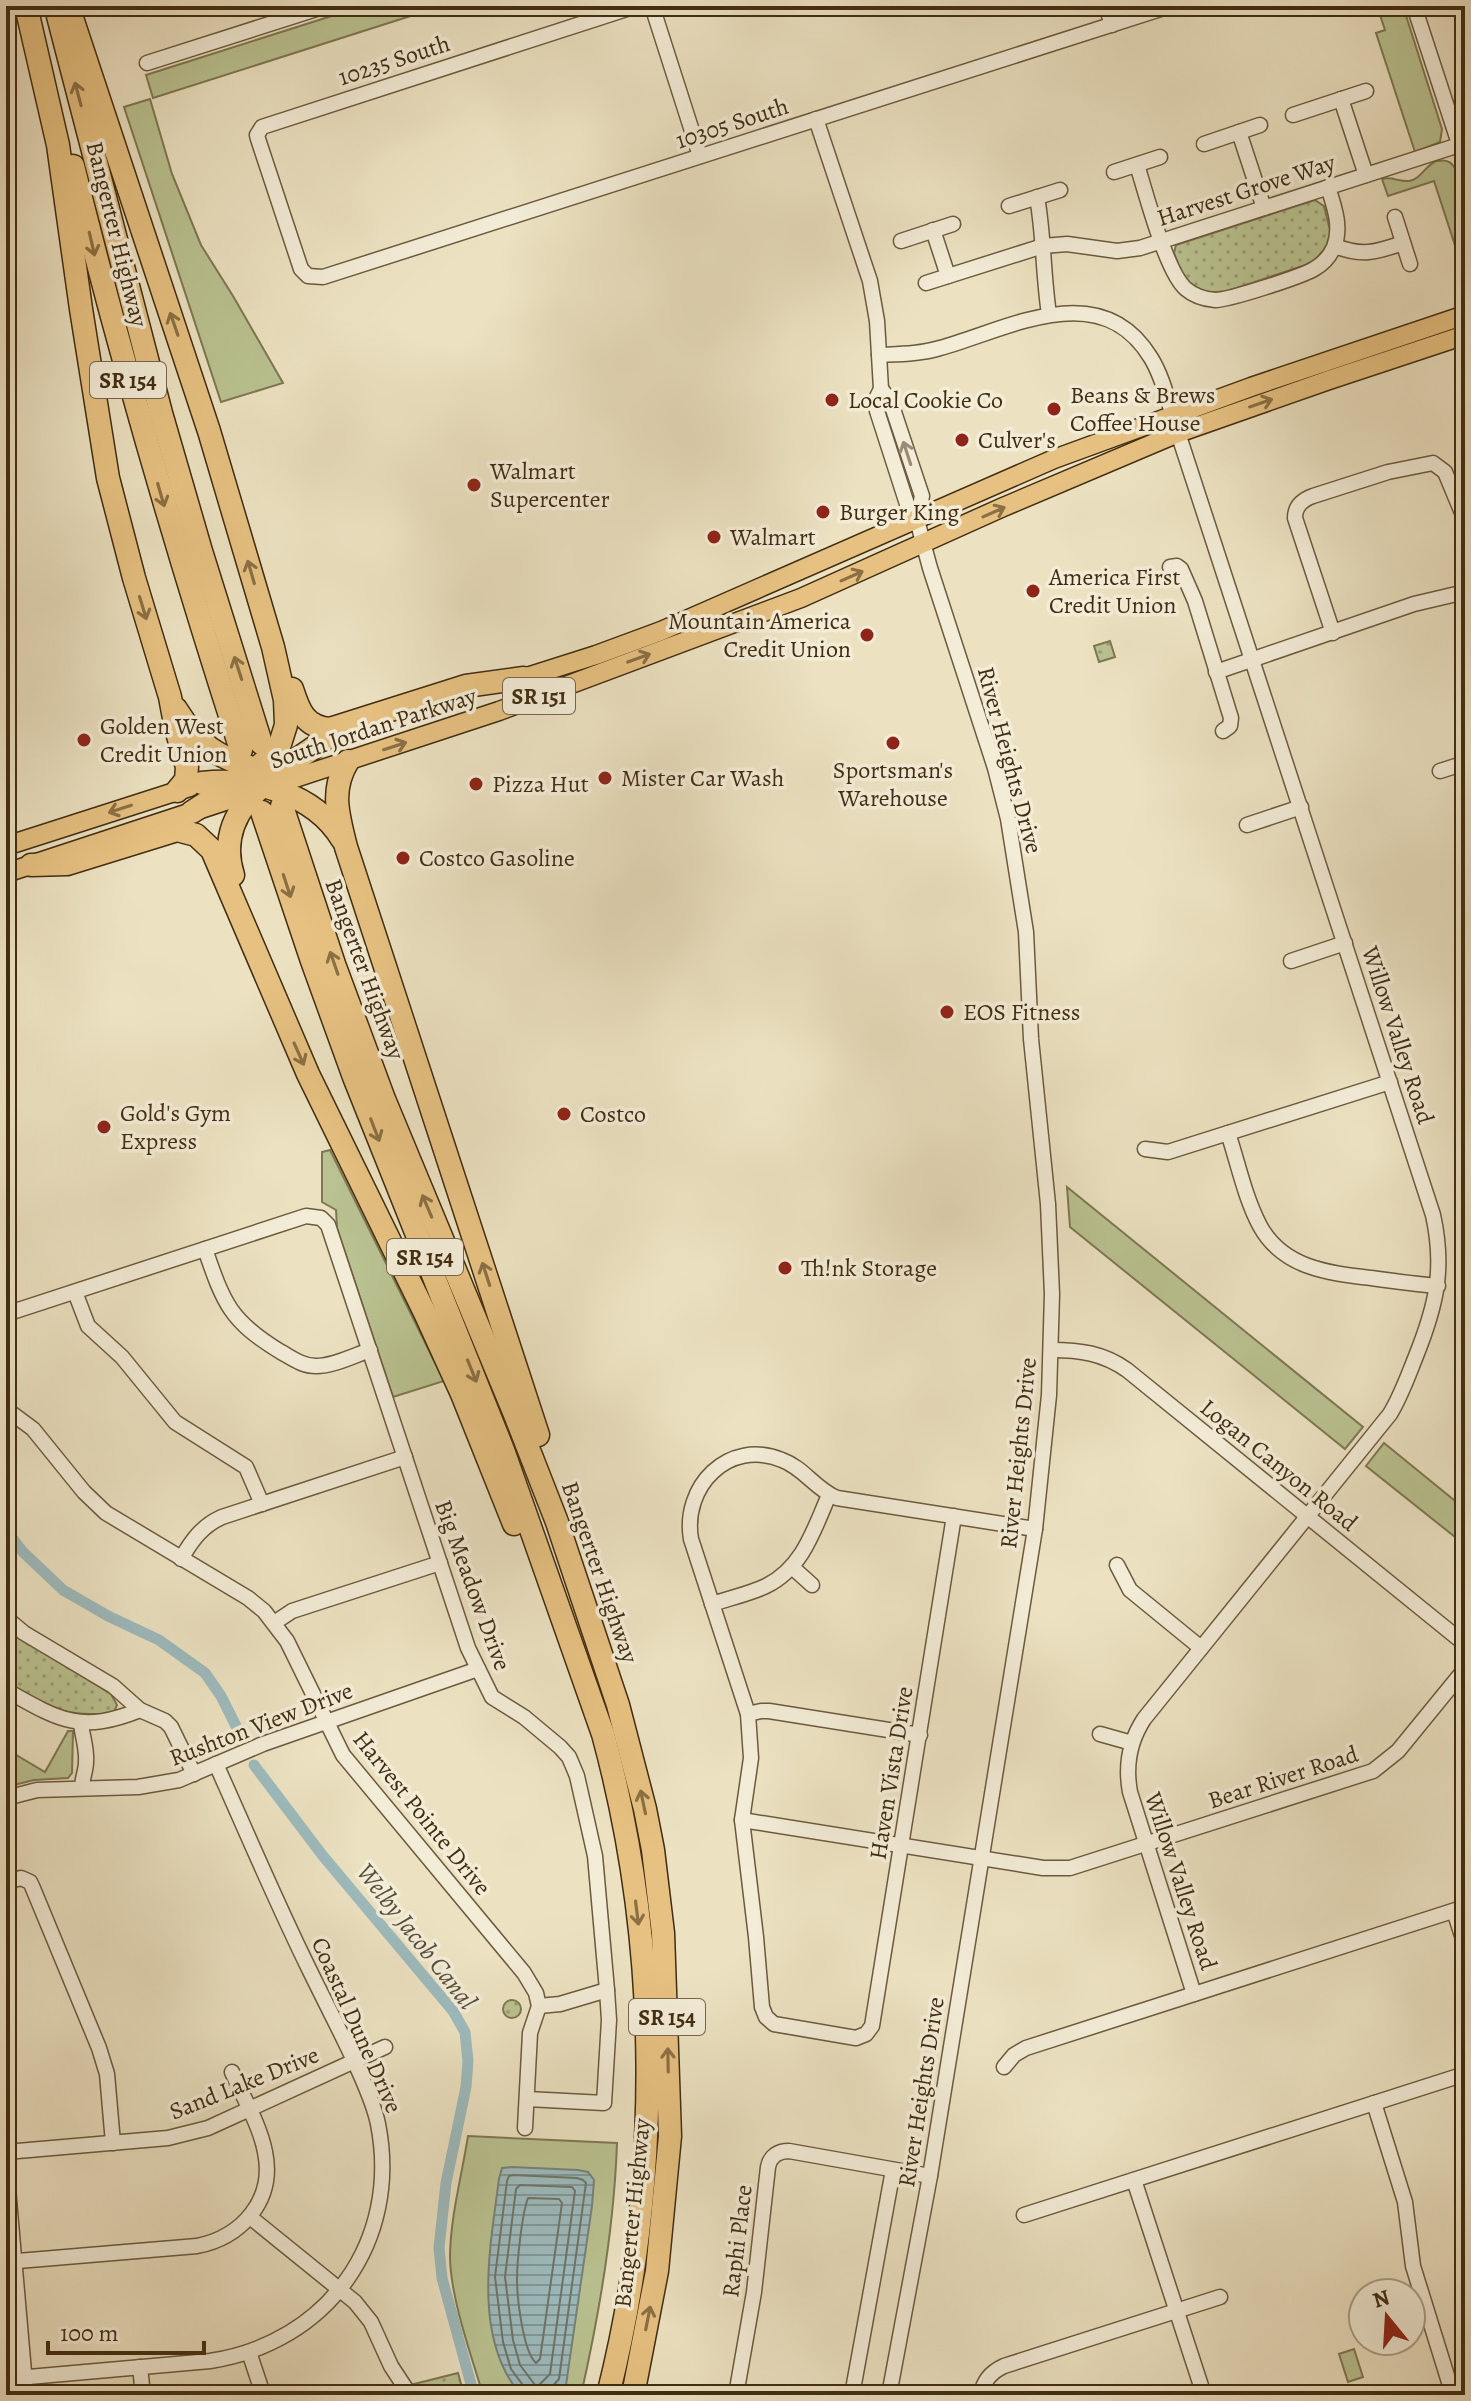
<svg xmlns="http://www.w3.org/2000/svg" width="1471" height="2401" viewBox="0 0 1471 2401" font-family="Alegreya,serif">
  <defs>
    <pattern id="park-dots" width="8" height="8" patternUnits="userSpaceOnUse" patternTransform="scale(2)"><rect width="8" height="8" fill="#bac291"/><path d="M2 2h.1M6 6h.1" fill="none" stroke="#999e75" stroke-width="1.8" stroke-linecap="round"/></pattern>
    <pattern id="water-rules" width="6" height="5" patternUnits="userSpaceOnUse" patternTransform="scale(2)"><rect width="6" height="5" fill="#9dbbbe"/><path d="M0 2.5h6" fill="none" stroke="#829899"/></pattern>
  </defs>
  <rect width="100%" height="100%" fill="#ece2c2"/>
  <filter id="stains"><feTurbulence type="fractalNoise" baseFrequency=".0025" numOctaves="4"/><feColorMatrix values="0 0 0 0 .2 0 0 0 0 .09 0 0 0 0 .02 0 0 0 .5 -.17"/></filter>
  <radialGradient id="worn" r=".72"><stop offset=".6" stop-color="#630" stop-opacity="0"/><stop offset="1" stop-color="#630" stop-opacity=".3"/></radialGradient>
  <!-- green -->
  <g fill="#bac291" stroke="#7e7852" stroke-width="2">
    <path d="M363 6H442L153 98 146 75Z"/>
    <path d="M1377 6H1403L1442 129 1440 142 1415 152 1376 33 1385 30Z"/>
    <path d="M150 99 172 174 201 245 233 296 283 383 221 402 124 107Z"/>
    <path d="M1436 161C1441 161 1444 159 1449 162 1469 172 1466 255 1465 276L1434 181 1388 196 1382 179C1392 176 1399 182 1409 181 1421 179 1425 166 1436 161Z"/>
    <path d="M330 1150 444 1381 393 1397 337 1228 336 1210 322 1202V1152Z"/>
    <path d="M1067 1187 1363 1427 1345 1449 1070 1227Z"/>
    <path d="M1384 1443 1465 1509V1545L1366 1466Z"/>
    <path d="M68 1731H73L72 1773 68 1778 34 1780 6 1787V1749L45 1772Z"/>
    <path d="M468 2136 617 2143C614 2229 600 2311 581 2395H483C471 2354 451 2300 450 2258 450 2218 462 2175 468 2136Z"/>
    <path d="M1354 2349 1363 2377 1348 2382 1339 2354Z"/>
  </g>
  <!-- park -->
  <g fill="url(#park-dots)" stroke="#7e7852" stroke-width="2">
    <path d="M1315 200 1324 206 1331 234 1326 248 1312 263 1224 292H1204L1191 285 1182 274 1174 253 1176 245Z"/>
    <path d="M1110 641 1115 657 1099 662 1094 646Z"/>
    <path d="M6 1629 111 1694 117 1705 114 1712C106 1715 98 1714 89 1714 54 1714 35 1699 6 1682Z"/>
    <circle cx="512" cy="2009" r="9"/>
    <path d="M458 2373 464 2395H447L433 2386 415 2387 410 2385Z"/>
  </g>
  <!-- water -->
  <path fill="url(#water-rules)" stroke="#788279" stroke-width="2" d="M512 2167 578 2170 588 2172 594 2180 592 2206 566 2385 550 2395H521C472 2338 490 2248 499 2179L502 2168Z"/>
  <g fill="none" stroke-linecap="round" stroke-linejoin="round">
    <!-- shore -->
    <g stroke="#6f7468" stroke-width="2">
      <path d="M520 2185 572 2187 575 2191 550 2374 538 2386 535 2385 520 2365 513 2340 505 2277 516 2189Z"/>
      <path d="M528 2198 559 2199 562 2203 540 2359 536 2363C523 2352 517 2297 517 2279 517 2261 522 2214 528 2198Z"/>
      <path d="M526 2395 525 2388 511 2369 503 2342 495 2277 507 2181 509 2176 513 2175 577 2178 583 2180 586 2183 559 2379 551 2388 550 2395"/>
    </g>
    <!-- canal -->
    <g stroke="#9dbbbe" stroke-width="11">
      <path d="M6 1530 23 1552 63 1590 108 1616 159 1640 205 1673 221 1696 240 1734"/>
      <path d="M254 1765 323 1856 453 2011 465 2032 468 2061 466 2087 446 2183 439 2248 442 2278 474 2395"/>
    </g>
    <!-- minor casing -->
    <g stroke="#6c5a3e" stroke-width="17">
      <g id="minor">
        <path d="M636 6 262 127 257 135 258 139 301 269 308 276 323 277 1170 6"/>
        <path d="M652 6 700 156"/>
        <path d="M1106 6 1112 25"/>
        <path d="M1414 6 1465 162"/>
        <path d="M147 63 326 6"/>
        <path d="M1341 99 1366 175"/>
        <path d="M1293 115 1366 91"/>
        <path d="M816 119 870 281 877 321 881 389 875 401 877 411 907 504 917 520 930 568 995 768 1008 819 1026 932 1031 1039 1048 1204 1052 1294 1049 1395 1035 1529 930 2176 889 2395"/>
        <path d="M1239 132 1264 208"/>
        <path d="M1204 144 1260 125"/>
        <path d="M1137 165C1146 193 1166 272 1186 289 1194 296 1204 299 1215 300 1229 300 1300 277 1314 269 1323 264 1330 256 1334 247 1342 227 1334 206 1328 187"/>
        <path d="M1114 172 1160 157"/>
        <path d="M1037 197C1044 236 1043 275 1049 314"/>
        <path d="M1009 206 1060 190"/>
        <path d="M1395 217 1410 264"/>
        <path d="M933 230 948 276"/>
        <path d="M901 241 953 224"/>
        <path d="M1335 246C1363 257 1376 252 1403 243"/>
        <path d="M926 283 1043 246 1067 244 1117 251 1140 248 1459 145"/>
        <path d="M879 355C900 354 920 354 940 348 1009 329 1101 275 1151 358 1162 376 1167 397 1173 416"/>
        <path d="M881 389 890 400 922 496 917 520"/>
        <path d="M1178 433 1433 1215C1445 1269 1436 1306 1416 1356 1408 1376 1401 1396 1390 1414L1144 1719C1129 1742 1125 1765 1130 1792L1194 1994"/>
        <path d="M1170 567 1177 566 1181 569 1195 601 1231 718 1230 726 1223 731"/>
        <path d="M1333 633 1295 518C1295 506 1302 500 1313 496L1388 472 1433 463 1445 472 1465 520"/>
        <path d="M1216 672 1414 604 1465 592"/>
        <path d="M1440 771 1465 763"/>
        <path d="M1247 825 1301 807"/>
        <path d="M1291 961 1345 943"/>
        <path d="M1228 1133C1238 1163 1245 1198 1260 1226 1283 1268 1328 1273 1371 1278 1393 1281 1415 1284 1438 1286"/>
        <path d="M1145 1149 1168 1152 1390 1082"/>
        <path d="M205 1249C224 1304 230 1321 281 1352 292 1358 302 1366 316 1366 333 1366 353 1356 370 1350"/>
        <path d="M75 1292 88 1326 122 1357 175 1422 246 1467 262 1504"/>
        <path d="M6 1314 306 1216 321 1218 328 1225 468 1648 492 1697 524 1717 560 1747 569 1757 577 1776 595 1856 607 1990 609 2020 604 2103 527 2099"/>
        <path d="M1051 1350C1080 1350 1103 1353 1127 1370L1465 1644"/>
        <path d="M6 1409 33 1429 84 1492 106 1513 248 1598 264 1611 287 1641 343 1755 524 1973 536 1993 539 2006 530 2033 525 2128"/>
        <path d="M954 1516 872 2026 866 2034 856 2038 774 2024 766 2017 762 2007 756 1937 742 1820 751 1758 748 1714 691 1539C682 1487 728 1438 782 1460 804 1468 815 1489 837 1498L1035 1529"/>
        <path d="M181 1559C192 1540 202 1526 222 1517L405 1457"/>
        <path d="M1117 1565 1130 1590 1201 1648"/>
        <path d="M792 1567 812 1585"/>
        <path d="M712 1604C730 1598 749 1594 766 1586 803 1568 814 1529 829 1495"/>
        <path d="M6 1618 24 1633 113 1686 140 1710 165 1721 171 1727 194 1774"/>
        <path d="M274 1623 292 1611 440 1563"/>
        <path d="M6 1690C59 1720 80 1734 140 1710"/>
        <path d="M748 1714 761 1711H769L920 1735"/>
        <path d="M81 1723C82 1736 87 1747 86 1762 86 1771 82 1778 82 1788"/>
        <path d="M1100 1734 1132 1743"/>
        <path d="M6 1798 37 1790 138 1787 179 1780 263 1744 478 1669"/>
        <path d="M742 1820 1043 1868H1070L1373 1771 1398 1751 1465 1669"/>
        <path d="M6 1882 21 1878 30 1882 32 1886 99 2048 107 2074 113 2143"/>
        <path d="M1454 1911 1465 1945"/>
        <path d="M539 2006 560 2004 607 1990"/>
        <path d="M1004 2067 1014 2055 1026 2048 1465 1907"/>
        <path d="M1374 2103 1405 2202 1413 2266 1453 2395"/>
        <path d="M6 2152 168 2138 208 2128 385 2047"/>
        <path d="M6 2165 26 2395"/>
        <path d="M1134 2180 1204 2395"/>
        <path d="M1024 2215 1465 2074"/>
        <path d="M250 2217 355 2302 371 2322 391 2366 410 2395"/>
        <path d="M6 2262 197 2246C242 2237 275 2200 265 2152 260 2125 243 2097 232 2072"/>
        <path d="M249 2352 260 2385"/>
        <path d="M140 2367 143 2395"/>
        <path d="M6 2379 210 2361C328 2343 401 2241 378 2124 374 2104 365 2085 357 2067 342 2034 325 2002 309 1969 276 1902 247 1833 216 1764"/>
        <path d="M736 2395 754 2292 768 2167C770 2156 778 2151 789 2151L930 2176"/>
        <path d="M852 2395 893 2170"/>
        <path d="M981 2395C983 2381 991 2372 1004 2366L1220 2297"/>
      </g>
    </g>
    <!-- major casing -->
    <g stroke="#412d12" stroke-width="21">
      <g id="major">
        <path d="M511 682 596 655 661 631 1054 459 1251 387 1465 315"/>
        <path d="M6 846 190 787"/>
        <path d="M6 873 499 711 801 598 1001 508 1178 433 1329 380 1465 335"/>
      </g>
    </g>
    <!-- highway casing -->
    <g stroke="#412d12" stroke-width="25">
      <g id="highway">
        <path d="M26 6 58 145 81 309 108 478 134 578 170 697 176 729 187 767 186 780 177 791"/>
        <path d="M68 6 209 431 273 647 285 700 286 725 280 744 274 752 251 774 192 812"/>
        <path d="M58 16 161 413 201 551 261 743"/>
        <path d="M73 166C122 364 178 555 241 750"/>
        <path d="M292 689C299 711 305 727 330 729L466 686 524 678"/>
        <path d="M176 709C199 746 217 757 258 770"/>
        <path d="M348 761C330 790 338 815 346 847L538 1435"/>
        <path d="M202 783C253 777 314 793 342 839"/>
        <path d="M282 806 334 964 384 1099 514 1412 557 1522 618 1705 645 1809 653 1850 663 1933 670 2136 657 2271 633 2395"/>
        <path d="M262 812 312 961 354 1077 503 1450 603 1734C661 1947 662 2181 608 2395"/>
        <path d="M31 865 67 864 177 830 196 835 212 850 308 1074 425 1313 462 1394 514 1524"/>
        <path d="M233 875C212 808 276 774 322 742"/>
      </g>
    </g>
    <!-- minor -->
    <use href="#minor" stroke="#f3ecd7" stroke-width="14"/>
    <!-- major -->
    <use href="#major" stroke="#e6c181" stroke-width="18"/>
    <!-- highway -->
    <use href="#highway" stroke="#e6c181" stroke-width="22"/>
  </g>
  <!-- one-way arrows -->
  <defs><path id="oneway-shaft" d="M-6 0H5M1.5-3L5.5 0L1.5 3" fill="none" stroke-width="1.6" stroke-linecap="round" stroke-linejoin="round" transform="scale(2)"/></defs>
  <g stroke="#8b7044">
    <use href="#oneway-shaft" transform="translate(78 94) rotate(-105)"/>
    <use href="#oneway-shaft" transform="translate(92 244) rotate(77)"/>
    <use href="#oneway-shaft" transform="translate(174 324) rotate(-109)"/>
    <use href="#oneway-shaft" transform="translate(1261 403) rotate(-19)"/>
    <use href="#oneway-shaft" transform="translate(161 495) rotate(74)"/>
    <use href="#oneway-shaft" transform="translate(994 512) rotate(-24)"/>
    <use href="#oneway-shaft" transform="translate(251 572) rotate(-106)"/>
    <use href="#oneway-shaft" transform="translate(852 576) rotate(-24)"/>
    <use href="#oneway-shaft" transform="translate(143 608) rotate(73)"/>
    <use href="#oneway-shaft" transform="translate(639 658) rotate(-20)"/>
    <use href="#oneway-shaft" transform="translate(238 668) rotate(-108)"/>
    <use href="#oneway-shaft" transform="translate(395 746) rotate(-18)"/>
    <use href="#oneway-shaft" transform="translate(120 809) rotate(162)"/>
    <use href="#oneway-shaft" transform="translate(287 886) rotate(72)"/>
    <use href="#oneway-shaft" transform="translate(334 963) rotate(-109)"/>
    <use href="#oneway-shaft" transform="translate(299 1054) rotate(66)"/>
    <use href="#oneway-shaft" transform="translate(375 1130) rotate(69)"/>
    <use href="#oneway-shaft" transform="translate(427 1206) rotate(-113)"/>
    <use href="#oneway-shaft" transform="translate(486 1274) rotate(-108)"/>
    <use href="#oneway-shaft" transform="translate(472 1371) rotate(68)"/>
    <use href="#oneway-shaft" transform="translate(643 1802) rotate(-102)"/>
    <use href="#oneway-shaft" transform="translate(637 1913) rotate(83)"/>
    <use href="#oneway-shaft" transform="translate(668 2060) rotate(-91)"/>
    <use href="#oneway-shaft" transform="translate(648 2318) rotate(-79)"/>
  </g>
  <use stroke="#9a8c74" href="#oneway-shaft" transform="translate(907 453) rotate(-108)"/>
  <!-- markers -->
  <g fill="#8f2418" stroke="#f3ecd7" stroke-width="3">
    <circle cx="832" cy="400" r="8"/>
    <circle cx="1054" cy="409" r="8"/>
    <circle cx="962" cy="440" r="8"/>
    <circle cx="474" cy="485" r="8"/>
    <circle cx="823" cy="512" r="8"/>
    <circle cx="714" cy="537" r="8"/>
    <circle cx="1033" cy="591" r="8"/>
    <circle cx="867" cy="635" r="8"/>
    <circle cx="84" cy="740" r="8"/>
    <circle cx="893" cy="743" r="8"/>
    <circle cx="605" cy="778" r="8"/>
    <circle cx="476" cy="784" r="8"/>
    <circle cx="403" cy="858" r="8"/>
    <circle cx="947" cy="1012" r="8"/>
    <circle cx="564" cy="1114" r="8"/>
    <circle cx="104" cy="1127" r="8"/>
    <circle cx="785" cy="1268" r="8"/>
  </g>
  <g text-anchor="middle" stroke-width="7" stroke-linejoin="round" paint-order="stroke">
    <!-- shield labels -->
    <g fill="#f3ecd7" stroke="#76664d" stroke-width="2">
      <rect x="90" y="362" width="76" height="36" rx="6"/>
      <rect x="503" y="678" width="72" height="36" rx="6"/>
      <rect x="387" y="1239" width="76" height="36" rx="6"/>
      <rect x="629" y="1999" width="76" height="36" rx="6"/>
    </g>
    <g font-size="22" font-weight="bold" fill="#412d12">
      <text x="128" y="388">SR 154</text>
      <text x="539" y="704">SR 151</text>
      <text x="425" y="1265">SR 154</text>
      <text x="667" y="2025">SR 154</text>
    </g>
    <!-- street labels -->
    <g font-size="24" fill="#412d12" stroke="#f3ecd7">
      <text transform="translate(394 60) rotate(-18)" y="8">10235 South</text>
      <text transform="translate(732 123) rotate(-18)" y="8">10305 South</text>
      <text transform="translate(1246 190) rotate(-18)" y="8">Harvest Grove Way</text>
      <text transform="translate(117 234) rotate(76)" y="8">Bangerter Highway</text>
      <text transform="translate(373 728) rotate(-18)" y="8">South Jordan Parkway</text>
      <text transform="translate(1010 760) rotate(75)" y="8">River Heights Drive</text>
      <text transform="translate(365 969) rotate(70)" y="8">Bangerter Highway</text>
      <text transform="translate(1398 1035) rotate(72)" y="8">Willow Valley Road</text>
      <text transform="translate(1018 1453) rotate(-84)" y="8">River Heights Drive</text>
      <text transform="translate(1279 1465) rotate(39)" y="8">Logan Canyon Road</text>
      <text transform="translate(600 1572) rotate(71)" y="8">Bangerter Highway</text>
      <text transform="translate(473 1585) rotate(70)" y="8">Big Meadow Drive</text>
      <text transform="translate(261 1724) rotate(-21)" y="8">Rushton View Drive</text>
      <text transform="translate(891 1773) rotate(-81)" y="8">Haven Vista Drive</text>
      <text transform="translate(1283 1777) rotate(-18)" y="8">Bear River Road</text>
      <text transform="translate(422 1813) rotate(51)" y="8">Harvest Pointe Drive</text>
      <text transform="translate(1181 1881) rotate(72)" y="8">Willow Valley Road</text>
      <text transform="translate(357 2025) rotate(66)" y="8">Coastal Dune Drive</text>
      <text transform="translate(244 2083) rotate(-22)" y="8">Sand Lake Drive</text>
      <text transform="translate(921 2092) rotate(-81)" y="8">River Heights Drive</text>
      <text transform="translate(632 2213) rotate(-84)" y="8">Bangerter Highway</text>
      <text transform="translate(737 2241) rotate(-83)" y="8">Raphi Place</text>
    </g>
    <!-- poi labels -->
    <g font-size="24" fill="#412d12" stroke="#f3ecd7" text-anchor="start">
      <text x="1070" y="403">Beans &amp; Brews<tspan x="1070" dy="28">Coffee House</tspan></text>
      <text x="848" y="408">Local Cookie Co</text>
      <text x="978" y="448">Culver's</text>
      <text x="490" y="479">Walmart<tspan x="490" dy="28">Supercenter</tspan></text>
      <text x="839" y="520">Burger King</text>
      <text x="730" y="545">Walmart</text>
      <text x="1049" y="585">America First<tspan x="1049" dy="28">Credit Union</tspan></text>
      <text x="851" y="629" text-anchor="end">Mountain America<tspan x="851" dy="28">Credit Union</tspan></text>
      <text x="100" y="734">Golden West<tspan x="100" dy="28">Credit Union</tspan></text>
      <text x="893" y="778" text-anchor="middle">Sportsman's<tspan x="893" dy="28">Warehouse</tspan></text>
      <text x="621" y="786">Mister Car Wash</text>
      <text x="492" y="792">Pizza Hut</text>
      <text x="419" y="866">Costco Gasoline</text>
      <text x="963" y="1020">EOS Fitness</text>
      <text x="120" y="1121">Gold's Gym<tspan x="120" dy="28">Express</tspan></text>
      <text x="580" y="1122">Costco</text>
      <text x="801" y="1276">Th!nk Storage</text>
    </g>
    <!-- water labels -->
    <g font-size="26" font-style="italic" fill="#58503d" stroke="#f3ecd7">
      <text transform="translate(417 1936) rotate(52)" y="9">Welby Jacob Canal</text>
    </g>
  </g>
  <!-- margin -->
  <rect width="1471" height="2401" fill="none" stroke="#ece2c2" stroke-width="32"/>
  <rect x="8" y="8" width="1455" height="2385" fill="none" stroke="#412d12" stroke-width="4"/>
  <rect x="16" y="16" width="1439" height="2369" fill="none" stroke="#412d12" stroke-width="2"/>
  <!-- north arrow -->
  <g transform="translate(1387 2317) rotate(342)"><circle r="38" fill="#f3ecd7" stroke="#aca088" stroke-width="2"/>
  <path d="M0-6L14 30L0 20L-14 30Z" fill="#8f2418"/>
  <text y="-12" font-size="22" font-weight="bold" text-anchor="middle" fill="#412d12">N</text>
  </g>
  <!-- scale -->
  <path d="M48 2341v12h156v-12" fill="none" stroke="#412d12" stroke-width="4"/>
  <text x="60" y="2341" font-size="24" fill="#412d12" stroke="#f3ecd7" stroke-width="6" paint-order="stroke">100 m</text>
  <rect width="100%" height="100%" filter="url(#stains)"/>
  <rect width="100%" height="100%" fill="url(#worn)"/>
</svg>
